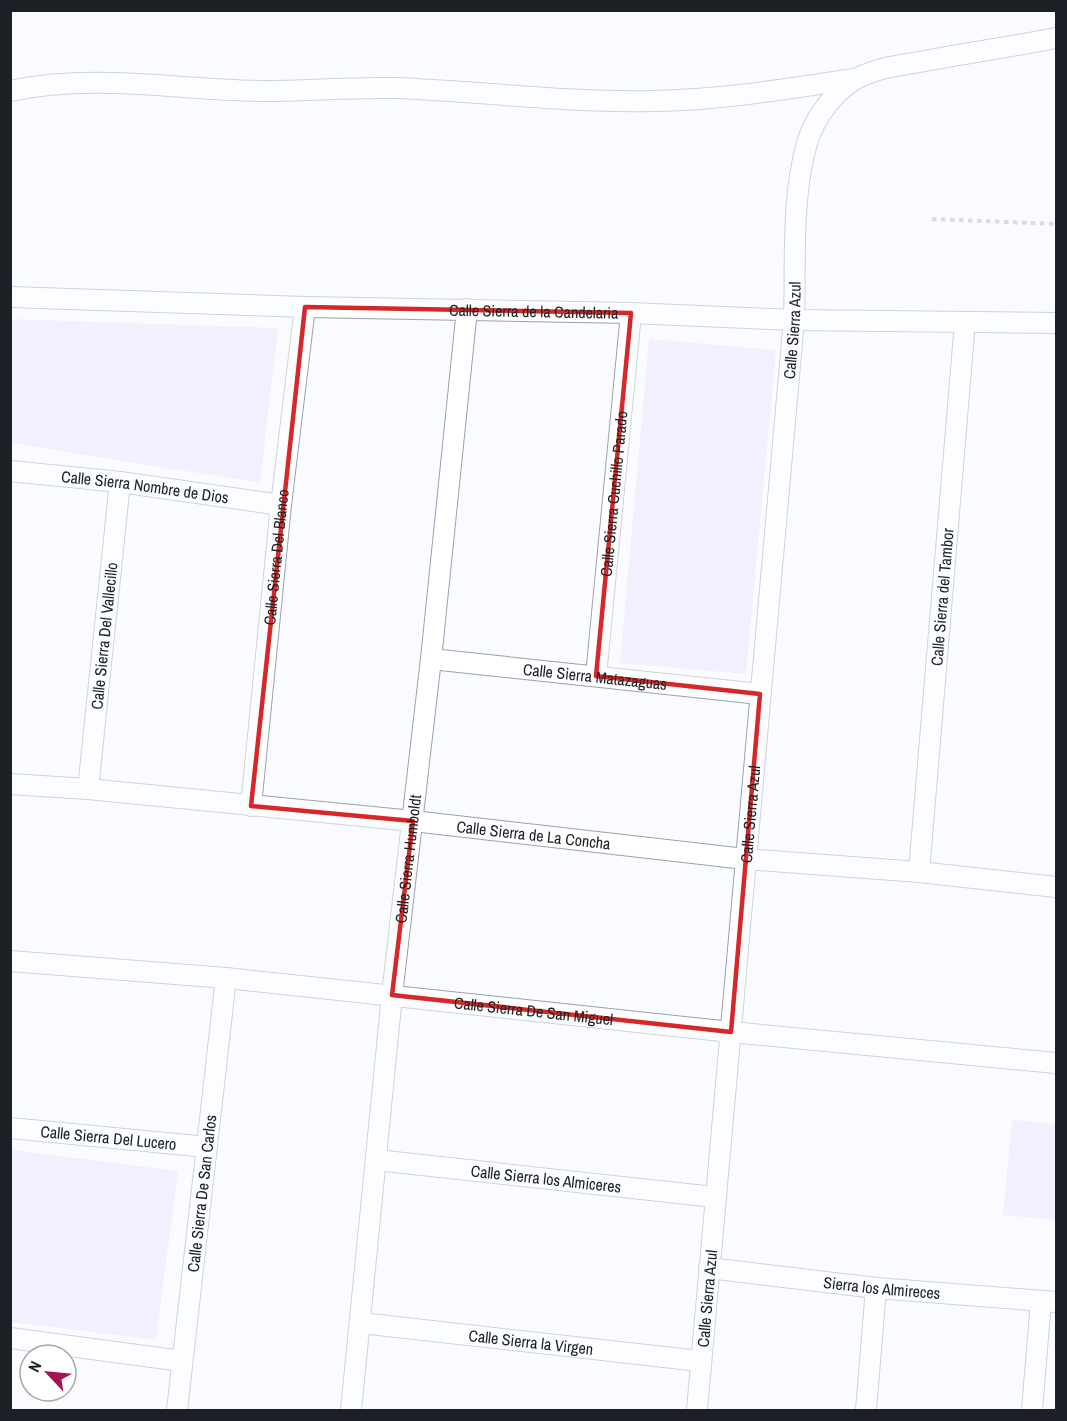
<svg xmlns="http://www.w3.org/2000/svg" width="1067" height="1421" viewBox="0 0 1067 1421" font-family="'Archivo Narrow',sans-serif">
  <rect width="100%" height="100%" fill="#f9fbff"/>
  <!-- green -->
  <g fill="#eae1ff">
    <path d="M10 319 278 328 260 483 11 443Z"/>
    <path d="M649 339 776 350 746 674 620 663Z"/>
    <path d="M1012 1120 1056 1124V1220L1003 1215Z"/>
    <path d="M11 1150 178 1171 156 1340 11 1322Z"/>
  </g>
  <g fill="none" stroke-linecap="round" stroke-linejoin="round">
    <!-- street casing -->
    <g stroke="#97a1b1" stroke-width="22">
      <g id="street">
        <path d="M10 91C94 73 179 90 263 91 307 91 351 87 394 88 480 91 566 103 652 101 720 100 787 89 854 79"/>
        <path id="s1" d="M10 297 305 307 631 313 794 320 1056 323"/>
        <path id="s2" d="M10 471 120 482 281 505"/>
        <path id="s3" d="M431 659 760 694"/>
        <path id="s4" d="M596 676 631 313"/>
        <path id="s5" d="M10 784 88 789 413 821 745 859 919 872 1056 887"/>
        <path id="s6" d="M88 789 120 482"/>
        <path id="s7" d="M251 806 281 505 305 307"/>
        <path id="s8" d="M919 872 965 322"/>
        <path id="s9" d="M10 961 226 978 731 1032 1056 1063"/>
        <path id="s10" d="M10 1128 207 1147"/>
        <path id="s11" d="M376 1160 714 1197"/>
        <path id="s12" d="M709 1268 876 1288 1056 1302"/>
        <path id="s13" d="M361 1323 700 1361"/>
        <path d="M10 1338 182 1361"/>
        <path id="s14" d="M177 1410 226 978"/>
        <path id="s15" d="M351 1410 392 995 431 659 467 309"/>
        <path id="s16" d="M697 1410 794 320C796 262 791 199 807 143 814 119 834 91 856 79 878 67 907 64 931 60 973 52 1015 46 1056 38"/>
        <path d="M866 1410 876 1288"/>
        <path d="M1032 1410 1041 1301"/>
      </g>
    </g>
    <!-- path -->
    <path stroke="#b1b3b8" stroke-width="4" stroke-dasharray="4.5 4.5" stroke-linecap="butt" d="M932 219 1056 224"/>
    <!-- street -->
    <use href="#street" stroke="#fff" stroke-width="20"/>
  </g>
  <!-- marked area -->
  <path d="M0 0H1067V1421H0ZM305 307 631 313 596 676 760 694 731 1032 392 995 413 821 251 806Z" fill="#f9fbff" fill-opacity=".55" fill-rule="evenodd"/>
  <path fill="none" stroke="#d62828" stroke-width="4.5" stroke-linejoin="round" d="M305 307 631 313 596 676 760 694 731 1032 392 995 413 821 251 806Z"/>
  <g text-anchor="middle" stroke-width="6" stroke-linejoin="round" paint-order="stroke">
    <!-- street labels -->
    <g font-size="16" fill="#1c2026" stroke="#fff">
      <text dy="6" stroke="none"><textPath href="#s1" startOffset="524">Calle Sierra de la Candelaria</textPath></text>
      <text dy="6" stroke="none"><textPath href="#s16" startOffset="1084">Calle Sierra Azul</textPath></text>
      <text dy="6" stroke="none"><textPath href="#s2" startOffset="136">Calle Sierra Nombre de Dios</textPath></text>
      <text dy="6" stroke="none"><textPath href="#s4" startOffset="183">Calle Sierra Cuchillo Parado</textPath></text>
      <text dy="6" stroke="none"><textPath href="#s7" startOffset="250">Calle Sierra Del Blanco</textPath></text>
      <text dy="6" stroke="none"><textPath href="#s8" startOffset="276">Calle Sierra del Tambor</textPath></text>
      <text dy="6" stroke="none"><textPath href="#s6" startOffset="154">Calle Sierra Del Vallecillo</textPath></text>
      <text dy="6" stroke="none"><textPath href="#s3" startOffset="165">Calle Sierra Matazaguas</textPath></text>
      <text dy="6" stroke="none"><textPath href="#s16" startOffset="598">Calle Sierra Azul</textPath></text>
      <text dy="6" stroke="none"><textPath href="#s5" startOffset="526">Calle Sierra de La Concha</textPath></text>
      <text dy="6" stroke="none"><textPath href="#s15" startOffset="554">Calle Sierra Humboldt</textPath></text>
      <text dy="6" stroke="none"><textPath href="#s9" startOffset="526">Calle Sierra De San Miguel</textPath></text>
      <text dy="6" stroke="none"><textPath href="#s10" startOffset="99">Calle Sierra Del Lucero</textPath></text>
      <text dy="6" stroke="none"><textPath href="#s11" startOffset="171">Calle Sierra los Almiceres</textPath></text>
      <text dy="6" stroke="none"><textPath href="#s14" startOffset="218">Calle Sierra De San Carlos</textPath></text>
      <text dy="6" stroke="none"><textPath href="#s12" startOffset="174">Sierra los Almireces</textPath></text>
      <text dy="6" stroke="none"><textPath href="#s16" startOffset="112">Calle Sierra Azul</textPath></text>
      <text dy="6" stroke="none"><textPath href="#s13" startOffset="171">Calle Sierra la Virgen</textPath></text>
    </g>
  </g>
  <!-- border -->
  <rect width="1067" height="1421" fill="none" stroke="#1c2026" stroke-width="24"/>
  <!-- north arrow -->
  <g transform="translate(48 1373) rotate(296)"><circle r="28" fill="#ffffff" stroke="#a4a6a8" stroke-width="1.5"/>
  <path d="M0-4.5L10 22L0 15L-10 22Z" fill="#a51352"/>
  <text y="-9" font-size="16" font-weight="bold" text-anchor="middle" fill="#1c2026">N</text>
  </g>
</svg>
